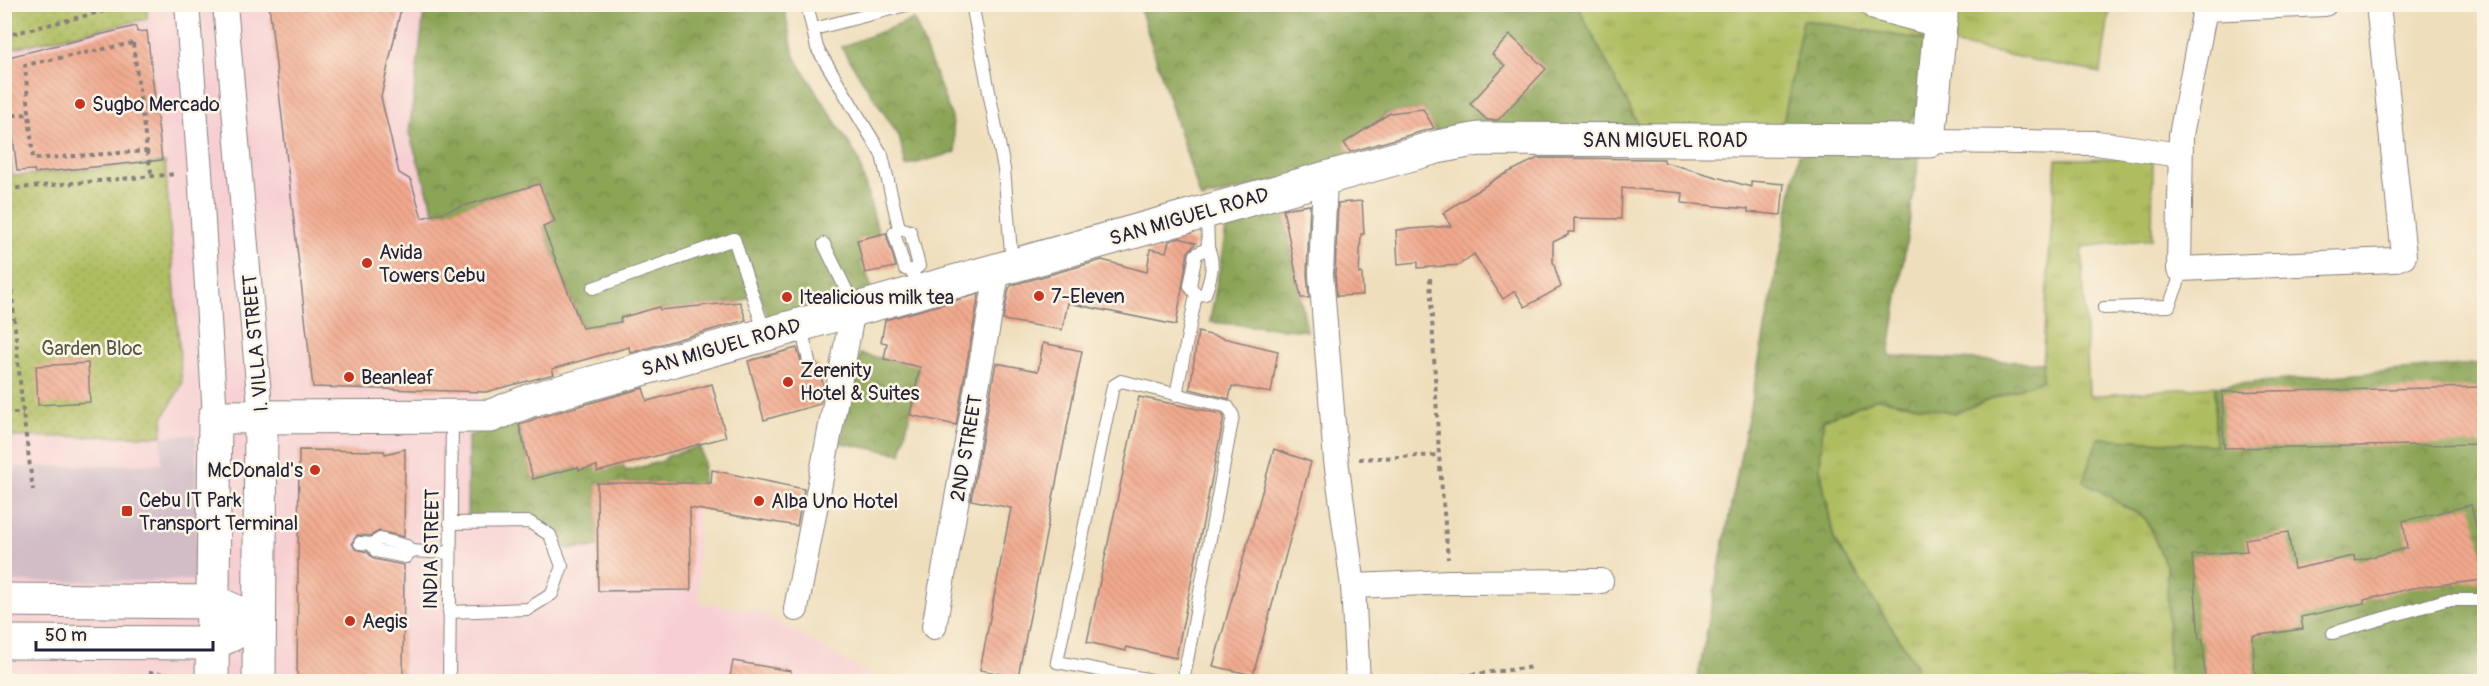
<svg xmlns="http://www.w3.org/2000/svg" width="2489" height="686" viewBox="0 0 2489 686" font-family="Pangolin,sans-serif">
  <defs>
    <pattern id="grass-tufts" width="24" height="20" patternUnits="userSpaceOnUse" patternTransform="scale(1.5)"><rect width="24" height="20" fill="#afbd60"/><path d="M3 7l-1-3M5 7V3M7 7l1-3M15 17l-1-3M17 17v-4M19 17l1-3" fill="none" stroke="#96a254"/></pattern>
    <pattern id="forest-crowns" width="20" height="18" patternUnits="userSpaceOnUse" patternTransform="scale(1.5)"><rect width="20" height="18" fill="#8ba456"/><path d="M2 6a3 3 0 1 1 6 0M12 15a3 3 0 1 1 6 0" fill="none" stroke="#718548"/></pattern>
    <pattern id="park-dots" width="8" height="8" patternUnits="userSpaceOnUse" patternTransform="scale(1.5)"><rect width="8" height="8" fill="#afbd60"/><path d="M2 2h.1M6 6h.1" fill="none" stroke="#96a254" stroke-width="1.8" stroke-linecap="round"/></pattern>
    <pattern id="building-back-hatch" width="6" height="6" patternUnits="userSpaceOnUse" patternTransform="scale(1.5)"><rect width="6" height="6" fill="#f1a98d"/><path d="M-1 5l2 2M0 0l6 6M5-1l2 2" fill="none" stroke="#ce917b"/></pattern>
  </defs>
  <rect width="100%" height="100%" fill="#fcf5e5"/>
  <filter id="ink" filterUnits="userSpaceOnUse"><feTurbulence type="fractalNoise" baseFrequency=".0167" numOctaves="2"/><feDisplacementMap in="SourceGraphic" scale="12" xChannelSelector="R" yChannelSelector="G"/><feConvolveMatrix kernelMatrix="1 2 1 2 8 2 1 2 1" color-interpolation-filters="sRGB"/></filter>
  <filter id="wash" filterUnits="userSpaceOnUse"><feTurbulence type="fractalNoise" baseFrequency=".008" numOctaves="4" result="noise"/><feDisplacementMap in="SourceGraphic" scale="24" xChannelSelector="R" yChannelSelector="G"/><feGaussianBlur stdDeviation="1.35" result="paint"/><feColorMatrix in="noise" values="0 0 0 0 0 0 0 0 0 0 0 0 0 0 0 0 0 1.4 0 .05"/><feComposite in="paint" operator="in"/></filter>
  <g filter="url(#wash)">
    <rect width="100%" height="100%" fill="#efdebc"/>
    <!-- built -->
    <path fill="#f7cfd3" d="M4 5H425L409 133 479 360V485L697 477 699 603 757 611 881 681H5Z"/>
    <!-- industrial -->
    <path fill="#d2bdc7" d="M196 435 197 580 5 582 4 498 16 467 161 464 162 436Z"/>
    <!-- grass -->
    <g fill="url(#grass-tufts)" stroke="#68704e" stroke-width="1.5">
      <path d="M1577 5H2110L2101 73 1956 45 1803 20 1781 135 1642 132Z"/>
      <path d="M2153 158 2152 239 2082 247 2089 396 2215 386V445L2098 438 2083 481 2146 519 2167 568 2169 681H1912L1916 665 1834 540 1820 468 1823 420 1878 398 1955 413 2041 380 2056 159Z"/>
    </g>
    <!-- forest -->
    <g fill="url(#forest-crowns)" stroke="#566348" stroke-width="1.5">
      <path d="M425 5H779L785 11 794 56 858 158 879 235 857 241 872 291 769 321 759 291 740 302 660 310 659 308 621 317V322L597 325 584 331 543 227 555 222 539 184 435 215 409 133Z"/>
      <path d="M1139 5H1577L1642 132 1436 134 1423 109 1390 113 1345 143 1357 162 1201 199Z"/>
      <path d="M914 19 952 118 956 152 906 166 899 136 841 47Z"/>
      <path d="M1803 20 1929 41 1919 110 1900 133 1781 135Z"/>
      <path d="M1920 152 1889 356 2043 363 2042 380 1955 413 1878 398 1823 420 1820 468 1834 540 1916 665 1912 681 1697 682 1799 154Z"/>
      <path d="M1282 204 1307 331 1210 322 1227 224Z"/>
      <path d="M860 354 920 366 901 454 840 443Z"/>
      <path d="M2484 363V681H2169L2167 568 2146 519 2083 481 2098 438 2215 445V386Z"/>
      <path d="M517 421 533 479 578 467 620 460 626 471 663 461 668 456 700 446 704 463 700 509 690 483H597L598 547 567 549 537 515 467 517 468 436Z"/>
    </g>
    <!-- park -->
    <g fill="url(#park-dots)" stroke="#68704e" stroke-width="1.5">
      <path d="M4 5H147V19L5 50Z"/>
      <path d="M4 107 13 176 165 162 182 384 163 418 162 436 5 437Z"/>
    </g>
    <g id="blocks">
      <!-- building -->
      <g fill="url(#building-back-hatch)">
        <path d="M269 4H402L381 97 399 173 411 180 422 218 539 184 555 222 543 227 582 328 621 322 620 318 659 307 660 310 740 302 746 320 630 353 629 347 552 369 554 374 486 392 313 387Z"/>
        <path d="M136 26 137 32 147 31 162 160 35 173 34 170 17 171 4 58Z"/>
        <path d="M1510 35 1546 69 1498 120H1487L1470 104 1505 66 1492 54Z"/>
        <path d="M1423 109 1434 128 1350 152 1344 143 1390 113Z"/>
        <path d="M1538 158 1664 159V162L1751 187V181L1784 184 1781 215 1748 212V209L1682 203 1683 193 1622 188 1621 219 1574 218V232H1568V235L1553 242V262L1561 287 1525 307 1515 291 1503 299 1474 254 1459 265 1418 268V262L1398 264 1396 230 1451 226 1443 213 1497 178Z"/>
        <path d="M1362 201 1364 234H1361L1359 274 1362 273 1363 295 1337 296 1335 274 1338 203Z"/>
        <path d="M1310 205 1307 273 1309 298H1301L1283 209Z"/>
        <path d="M886 233 896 267 865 273 857 240Z"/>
        <path d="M1180 238 1196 243 1188 252 1176 325 1068 303 1062 330 1003 320 1009 288 1012 285 1102 260 1147 272 1150 249 1166 252 1169 241Z"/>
        <path d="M979 294 956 425 910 415 920 367 884 359 887 343 881 342 885 320Z"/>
        <path d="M1198 332 1278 351 1271 393 1232 386 1229 399 1190 389Z"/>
        <path d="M1043 343 1082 351 1018 677 980 670 1011 508 971 500 996 363 1038 371Z"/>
        <path d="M797 348 803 367 811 369 817 363 824 387 820 404 764 420 748 361Z"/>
        <path d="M88 363 90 402 38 405 36 366Z"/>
        <path d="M712 384 726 437 597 472V466L579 470 578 467 533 479 519 425 537 418 643 388 647 401Z"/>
        <path d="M2484 387V444L2224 448 2222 392Z"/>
        <path d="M1139 397 1222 414 1224 417 1176 658 1126 647V651L1087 642Z"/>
        <path d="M405 449 404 537 379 531 370 536 357 535 352 543 355 549 367 552 374 559 404 565 403 681H297L299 450 384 451 385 454Z"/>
        <path d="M1274 449 1311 462 1253 675 1213 666Z"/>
        <path d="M712 470 804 489 797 526 690 508 691 590 598 591 597 483H711Z"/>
        <path d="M2471 505 2484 561V580L2412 588 2364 600V603L2301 617 2303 629 2253 636 2255 681H2205L2203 639H2199L2192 555 2247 551 2245 539 2288 532 2294 569 2354 556 2355 561 2407 548 2403 521Z"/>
        <path d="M733 661 791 671 790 681H729Z"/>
      </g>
    </g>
  </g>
  <g filter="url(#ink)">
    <use href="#blocks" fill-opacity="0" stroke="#88807c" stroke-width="1.5"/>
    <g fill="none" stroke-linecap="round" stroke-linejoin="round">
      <!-- lane casing -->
      <g stroke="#88807c" stroke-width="14">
        <g id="lane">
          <path d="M807 4 817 48 882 155 899 228 894 233 905 269 912 271 919 290"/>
          <path d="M972 4 1004 169 1012 264"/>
          <path d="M814 29 910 4"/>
          <path d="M1207 213 1208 248 1196 254 1190 286 1196 295 1205 294C1211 278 1215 263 1208 248"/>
          <path d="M899 228 910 231 919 266 912 271"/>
          <path d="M824 244 855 308"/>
          <path d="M593 288 734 239 765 333"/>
          <path d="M2104 308 2169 306 2178 283 2179 269"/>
          <path d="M801 327 809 361"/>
          <path d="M1176 395 1196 295"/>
          <path d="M360 543 372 544 380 539 407 546 410 551"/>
          <path d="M372 544 376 551 406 557 410 551 450 553"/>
          <path d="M449 612 528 609 552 594 562 566 550 535 529 522 450 523"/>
          <path d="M2333 633 2446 600H2484"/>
          <path d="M449 682 452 419"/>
          <path d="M1162 682 1057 662 1113 386 1121 381 1225 406 1228 407 1233 416 1183 682"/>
        </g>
      </g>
      <!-- street casing -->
      <g stroke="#88807c" stroke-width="26">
        <g id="street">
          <path d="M187 4 200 172 215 417"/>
          <path d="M225 4 261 418"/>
          <path d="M2325 4 2205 9 2181 135 2179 269 2394 260 2404 256 2378 4"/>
          <path d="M1929 141 2097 143 2180 155"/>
          <path d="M1325 178 1321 274 1336 460 1353 586 1358 682"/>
          <path d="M1353 586 1450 582 1601 581"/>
          <path d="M796 609 853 310"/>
          <path d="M934 627 998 269"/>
        </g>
      </g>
      <!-- secondary casing -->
      <g stroke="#88807c" stroke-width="35">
        <g id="secondary">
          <path d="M1877 4 1941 21"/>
          <path d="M4 600 214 602 235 611"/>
          <path d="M4 642 213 643 233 634"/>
          <path d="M212 682 215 417 491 416 531 400 1437 147 1479 139 1929 141 1942 4"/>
          <path d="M259 682 261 418"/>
        </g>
      </g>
      <!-- path -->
      <g stroke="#88807c" stroke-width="4" stroke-dasharray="4.5 4.5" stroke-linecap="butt">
        <path d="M4 36 132 4"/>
        <path d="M133 43 147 151 33 159 25 65Z"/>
        <path d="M4 116 29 114"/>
        <path d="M147 151 152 176"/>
        <path d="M4 185 7 189 4 194"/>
        <path d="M7 189 177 174"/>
        <path d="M4 210 23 413 33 490"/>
        <path d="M1430 278 1439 455 1448 559"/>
        <path d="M4 413H23"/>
        <path d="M1359 459 1439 455"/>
        <path d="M149 673 168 674 176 682"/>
        <path d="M1409 682 1534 667"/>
      </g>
      <!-- lane -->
      <use href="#lane" stroke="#fff" stroke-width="12"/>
      <!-- street -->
      <use href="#street" stroke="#fff" stroke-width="24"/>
      <!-- secondary -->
      <use href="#secondary" stroke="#fff" stroke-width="33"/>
    </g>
  </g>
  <!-- markers -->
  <g fill="#c8321e" stroke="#fcf5e5" stroke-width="2">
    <circle cx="80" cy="104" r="6"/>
    <circle cx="367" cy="263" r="6"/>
    <circle cx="1039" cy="296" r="6"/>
    <circle cx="787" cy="297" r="6"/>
    <circle cx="349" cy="377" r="6"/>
    <circle cx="788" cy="382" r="6"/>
    <circle cx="315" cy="470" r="6"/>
    <circle cx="759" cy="501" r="6"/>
    <rect x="121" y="505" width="12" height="12" rx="3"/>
    <circle cx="350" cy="621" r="6"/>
  </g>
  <g text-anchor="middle" stroke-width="5" stroke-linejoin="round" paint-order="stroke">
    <!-- poi labels -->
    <g font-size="20" fill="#22223b" stroke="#fcf5e5" text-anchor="start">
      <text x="92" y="111">Sugbo Mercado</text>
      <text x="379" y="259">Avida<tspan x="379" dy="23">Towers Cebu</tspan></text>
      <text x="1051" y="303">7-Eleven</text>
      <text x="799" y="304">Itealicious milk tea</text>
      <text x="800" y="377">Zerenity<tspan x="800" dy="23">Hotel &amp; Suites</tspan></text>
      <text x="361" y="384">Beanleaf</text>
      <text x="303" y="477" text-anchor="end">McDonald's</text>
      <text x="139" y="507">Cebu IT Park<tspan x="139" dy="23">Transport Terminal</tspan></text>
      <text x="771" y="508">Alba Uno Hotel</text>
      <text x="362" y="628">Aegis</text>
    </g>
    <!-- street labels -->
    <g font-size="20" fill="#22223b" stroke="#fcf5e5">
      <text x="1665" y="147">SAN MIGUEL ROAD</text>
      <text transform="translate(1189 216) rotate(-16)" y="7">SAN MIGUEL ROAD</text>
      <text transform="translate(255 343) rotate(-95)" y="7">I. VILLA STREET</text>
      <text transform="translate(721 347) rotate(-16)" y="7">SAN MIGUEL ROAD</text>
      <text transform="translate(966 448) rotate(-80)" y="7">2ND STREET</text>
      <text transform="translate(431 549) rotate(-89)" y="7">INDIA STREET</text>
    </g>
    <!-- park labels -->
    <g font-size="20" fill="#535848" stroke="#fcf5e5">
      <text x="92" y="355">Garden Bloc</text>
    </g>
  </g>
  <!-- margin -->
  <rect width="2489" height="686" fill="none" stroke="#fcf5e5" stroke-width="24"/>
  <!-- scale -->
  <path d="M36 641v9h177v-9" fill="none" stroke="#22223b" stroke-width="3"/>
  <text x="45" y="641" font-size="18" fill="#22223b" stroke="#fcf5e5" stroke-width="4.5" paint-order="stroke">50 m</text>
</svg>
